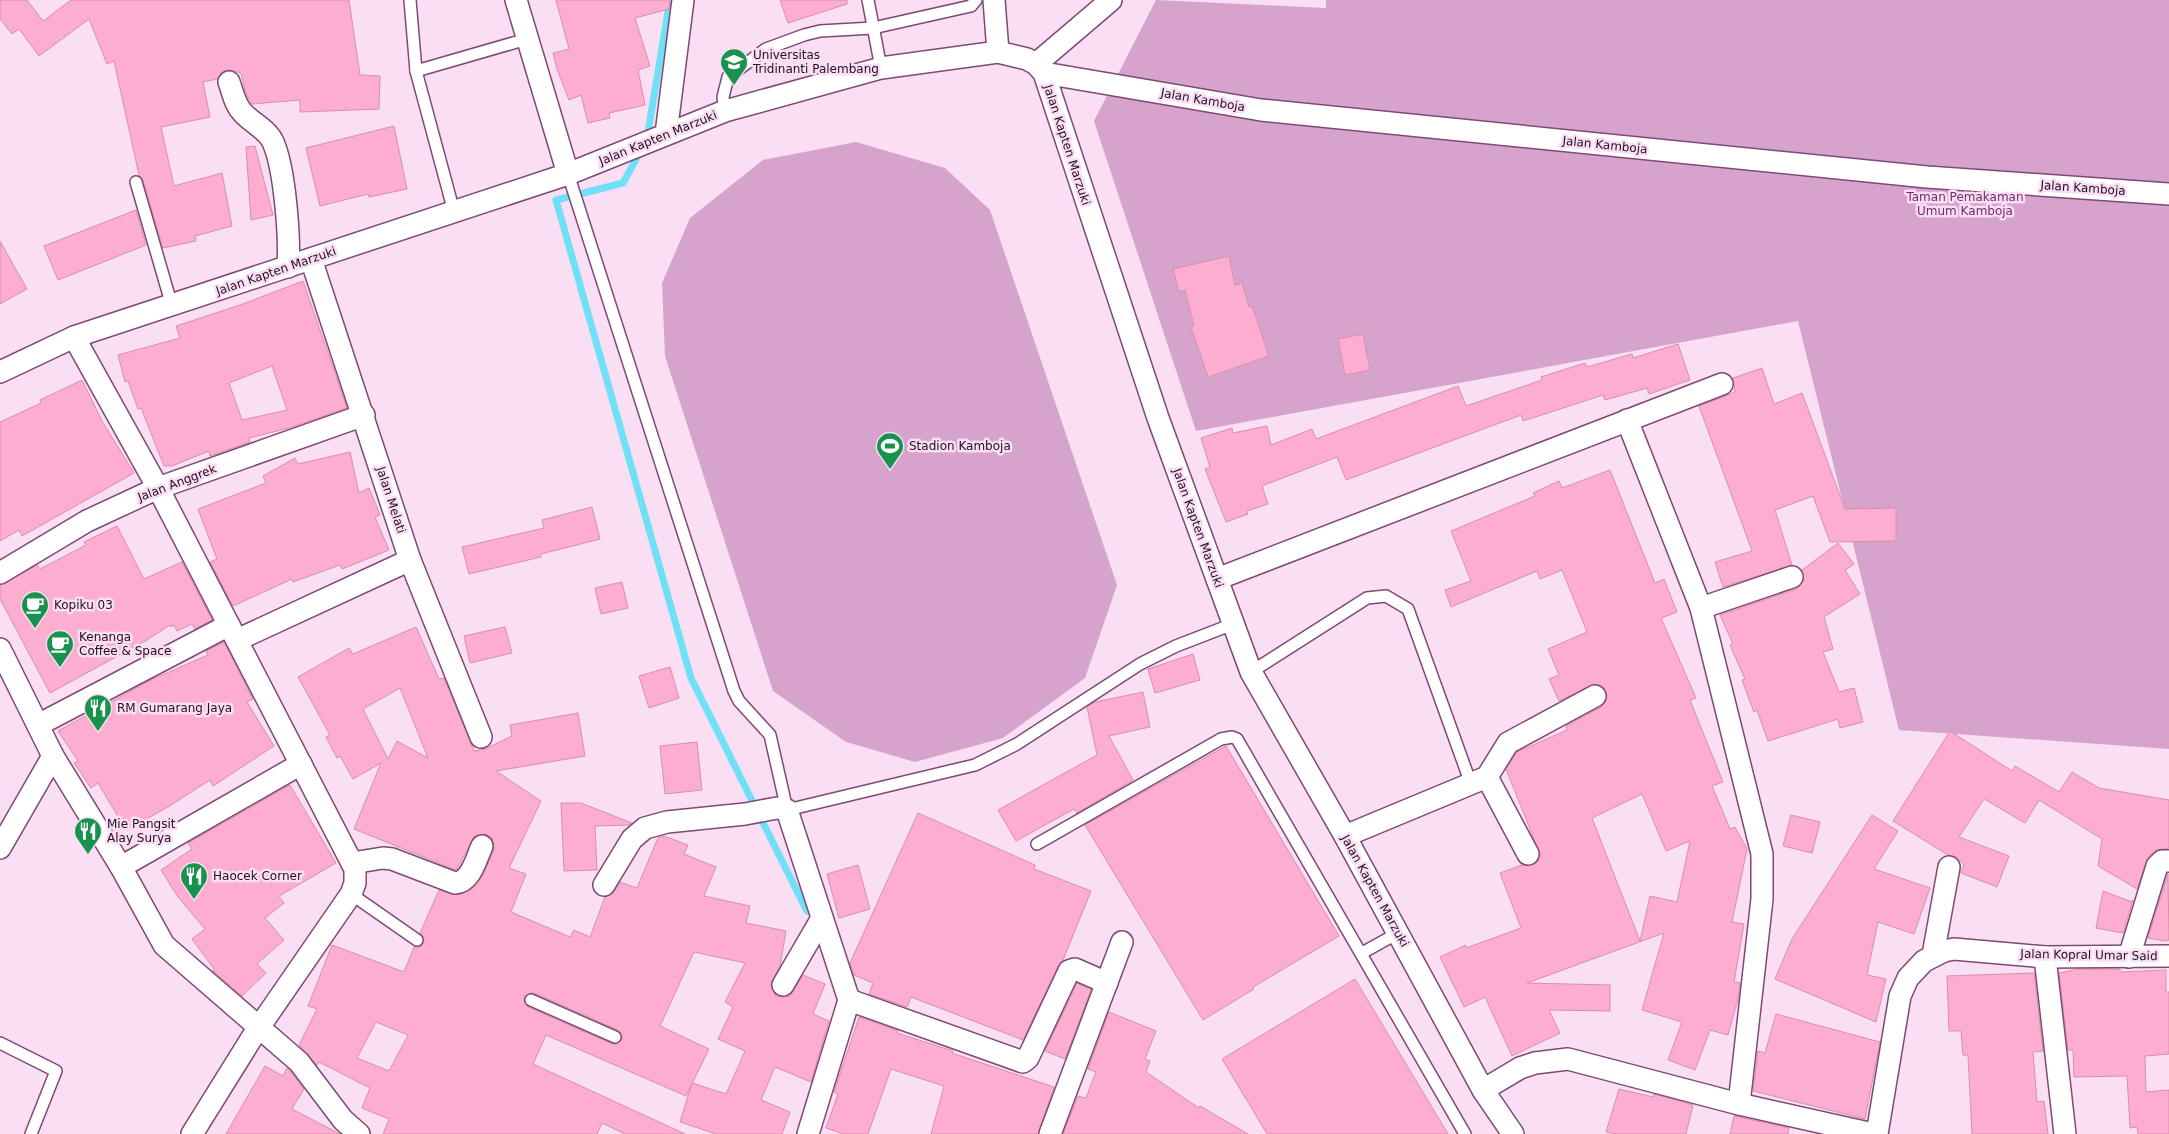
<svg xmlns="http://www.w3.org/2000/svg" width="2169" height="1134" viewBox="0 0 2169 1134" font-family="'DejaVu Sans',sans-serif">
  <rect width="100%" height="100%" fill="#f9def4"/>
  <!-- green -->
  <g fill="#d6a3cd">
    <path d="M1156 0 1326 8V0H2169V749L1899 730 1798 321 1196 431 1094 121Z"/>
    <path d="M856 142 945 168 990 210 1117 585 1085 678 1003 738 915 762 846 742 773 691 665 356 662 283 690 218 763 160Z"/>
  </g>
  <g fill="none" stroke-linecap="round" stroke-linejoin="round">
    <!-- stream -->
    <g stroke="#6fe0f6" stroke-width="7">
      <path d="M647 138 670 0"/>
      <path d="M640 152 623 183 556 200 691 678 807 911"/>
    </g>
  </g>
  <!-- building -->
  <g fill="#fdaed0" stroke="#d98eae" fill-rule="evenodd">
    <path d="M0 0H27L43 21 71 0H349L360 75 380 76 379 109 300 112V100L252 104 246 94 241 73 231 70H225L217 79 203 82 210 117 161 127 174 186 222 173 232 226 195 236 196 241 163 248 143 180 139 175 114 61 107 64 89 19 39 56 19 29 12 34 0 19Z"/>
    <path d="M556 0H670L669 9 635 18 650 66 638 70 645 105 609 113 610 118 588 123 581 95 569 100 557 69 553 53 569 49Z"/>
    <path d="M780 0H847V4L788 23Z"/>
    <path d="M394 126 407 189 369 197 368 194 320 206 306 148Z"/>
    <path d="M255 146 273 215 251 220 246 147Z"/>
    <path d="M136 210 146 245 58 280 44 246Z"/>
    <path d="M0 241 27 289 0 304Z"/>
    <path d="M1229 256 1235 285 1242 283 1249 307 1252 306 1269 356 1208 377 1191 327 1194 326 1185 290 1179 292 1173 269Z"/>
    <path d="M303 281 347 408 289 428 249 438 250 442 210 456 209 451 172 466H164L141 408 138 409 128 381 125 382 118 355 180 338 176 326 240 305ZM272 366 287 410 242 420 229 383Z"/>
    <path d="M1363 334 1370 370 1345 375 1338 339Z"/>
    <path d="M1678 344 1690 380 1649 394 1647 388 1605 400 1603 395 1523 421 1521 415 1346 480 1337 457 1262 486 1268 504 1247 511 1248 514 1226 522 1205 469 1210 467 1201 438 1232 428 1233 433 1267 426 1271 445 1312 429 1316 439 1458 386 1466 406 1542 380 1541 377 1585 363 1587 367 1632 354 1633 358Z"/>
    <path d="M1762 368 1774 404 1802 393 1845 509 1896 508V541L1830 542 1813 496 1775 510 1792 565 1723 587 1715 562 1752 551 1699 406 1735 392 1733 378Z"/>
    <path d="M82 380 102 421 134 473 22 536 19 530 0 541V422L41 403 40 400Z"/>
    <path d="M350 452 359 493 369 488 380 515 375 517 389 550 342 569 340 565 293 582 292 579 233 606 210 562 217 559 198 509 266 483 263 476 295 458 298 464Z"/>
    <path d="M1610 470 1655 583 1664 579 1677 612 1661 618 1696 698 1690 700 1723 782 1712 786 1730 829 1735 827 1747 849 1732 922 1744 924 1734 982 1740 983 1738 999 1728 1035 1710 1030 1695 1070 1668 1060 1682 1022 1642 1010 1664 933 1527 983 1610 985V1011L1549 1010 1560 1033 1512 1056 1485 997 1464 1007 1440 957 1466 945V948L1521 928 1500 873 1522 865H1533L1541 858 1540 854 1506 769 1517 752 1567 730 1566 726 1601 707 1607 696 1602 686 1595 684 1559 701 1549 679 1559 675 1548 649 1587 632 1562 570 1540 579 1537 571 1451 607 1445 590 1471 581 1451 531 1535 496 1533 493 1559 481 1562 488ZM1642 794 1666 851 1690 841 1677 902 1650 896 1640 941 1592 818Z"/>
    <path d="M592 507 600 539 541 554V557L469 574 462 547 544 528 542 520Z"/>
    <path d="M117 526 144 579 182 562 212 620 195 629 192 624 177 631 174 625 171 627 170 625 147 640 50 693 0 599V585L37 565 40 569 86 545 84 542Z"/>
    <path d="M1838 543 1854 564 1845 570 1860 594 1824 617 1833 649 1823 652 1839 692 1854 688 1863 722 1840 728 1838 719 1768 741 1757 710 1754 712 1742 680 1745 679 1730 645 1733 644 1720 615 1796 589 1804 580 1802 570Z"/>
    <path d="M622 582 628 608 601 614 595 588Z"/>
    <path d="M416 627 439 679 444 678 474 751 485 749 512 736 510 725 578 713 585 756 496 771 541 801 509 868 526 874 511 912 570 937 574 930 590 937 605 897 614 892 620 882 637 888 658 838 664 836 688 845 684 854 716 867 704 896 750 906 746 923 786 931 780 966 771 984 776 996 782 997 790 996 803 975 825 984 813 1014 829 1021 811 1082 775 1067 761 1100 790 1112 782 1134H716L680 1122 692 1083 726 1094 745 1051 718 1039 733 1007 725 1002 745 963 694 952 660 1026 709 1049 686 1096 546 1035 533 1064 685 1134H625L602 1123 597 1134H383L389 1119 362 1108 370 1088 319 1062 317 1065 299 1045 317 1009 308 1006 332 945 404 972 414 947H420L423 944 424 937 420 933 439 890 457 895 472 889 483 875 494 850 492 838 486 834 475 836 456 870 354 829 381 763 353 779 340 756 337 758 326 737 330 735 298 677 349 648 353 654ZM400 688 428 758 397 741 388 759 363 709ZM534 993 618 1030 622 1036V1040L616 1044H612L528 1007 524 1001V997L530 993ZM376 1022 408 1035 389 1071 357 1058Z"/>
    <path d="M505 627 512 653 470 663 464 636Z"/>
    <path d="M224 642 253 699 247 702 274 746 213 786 210 780 168 807 126 830 98 783 91 788 74 763 78 761 58 731 151 680 208 655 206 651Z"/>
    <path d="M1193 654 1200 680 1155 693 1148 669Z"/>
    <path d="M670 667 679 698 649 708 639 676Z"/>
    <path d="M1143 692 1150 727 1109 736 1133 780 1077 813 1074 809 1016 841 998 810 1097 755 1087 707 1095 702Z"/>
    <path d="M1950 731 2012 771 2015 766 2059 792 2072 772 2099 788 2169 800V848L2157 850 2148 857 2137 889 2098 866 2102 839 2039 800 2025 823 1984 799 1959 837 2009 856 1997 887 1961 873 1964 865 1957 857 1948 855 1893 821Z"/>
    <path d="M697 742 702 790 665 794 660 746Z"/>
    <path d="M1226 746 1339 936 1253 987 1254 989 1203 1020 1085 825Z"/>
    <path d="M290 785 336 863 279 896 284 903 265 918 284 940 257 964 266 973 242 996 213 971 214 969 192 939 205 929 178 897 161 870 192 849 188 843Z"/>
    <path d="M561 803H581L632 823 629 825 595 826 597 870 564 871Z"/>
    <path d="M918 813 1035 865 1034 869 1091 891 1063 960 1058 966 1023 1040 911 997 907 1007 869 994 873 983 854 975 850 963Z"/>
    <path d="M1791 815 1820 822 1812 853 1783 846Z"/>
    <path d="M1872 815 1898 831 1874 869 1930 888 1914 934 1878 922 1867 975 1886 979 1876 1022 1775 979 1792 939Z"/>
    <path d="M858 865 870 909 839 918 827 874Z"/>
    <path d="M2168 874 2169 940 2165 941 2148 938Z"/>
    <path d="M2103 891 2132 902 2133 900 2123 933 2096 928Z"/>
    <path d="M2079 969H2120V972L2166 970V992H2169V1054L2145 1056 2146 1092 2169 1090V1134H2138L2137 1127 2130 1128 2127 1076 2074 1077 2073 1050H2068L2059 973Z"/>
    <path d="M2034 973 2043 1051 2033 1052 2037 1102 2044 1101 2048 1134H1972L1968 1055H1963L1961 1031H1949L1947 976Z"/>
    <path d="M1355 979 1448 1134H1267L1222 1059Z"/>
    <path d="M1077 983 1091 990 1065 1059 1045 1051Z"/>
    <path d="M1109 1012 1156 1031 1145 1059 1150 1061 1146 1072 1199 1108 1200 1106 1248 1134H1063L1078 1096 1086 1098 1096 1072 1088 1069Z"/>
    <path d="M1776 1014 1880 1042 1865 1119 1753 1091 1758 1051 1765 1053Z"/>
    <path d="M859 1017 898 1031 897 1033 953 1051 952 1053 1054 1087 1038 1134H931L944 1086 891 1069 868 1134H843L826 1128 838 1094 834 1092Z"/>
    <path d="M265 1066 283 1076 287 1068 290 1071 304 1089 292 1109 340 1134H226Z"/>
    <path d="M1619 1089 1653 1097 1654 1094 1693 1105 1686 1134H1617L1606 1132Z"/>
    <path d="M1734 1116 1789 1128 1788 1134H1730Z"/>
  </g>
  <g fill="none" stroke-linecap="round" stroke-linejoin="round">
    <!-- service casing -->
    <g stroke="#7f4877" stroke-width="14">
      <g id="service">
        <path d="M410 0 416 71 454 212"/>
        <path d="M868 0 881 68"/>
        <path d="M416 71 527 39"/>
        <path d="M725 111 723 97 728 77 766 49 804 35 820 31 873 28 971 6 976 0"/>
        <path d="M568 174 734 691 739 701 770 735 787 810 975 765 1017 744 1140 664 1176 646 1233 624"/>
        <path d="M136 182 172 306"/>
        <path d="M1251 672 1367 598 1386 596 1408 609 1471 784"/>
        <path d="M1037 844 1221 739 1232 737 1237 739 1465 1134"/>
        <path d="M351 894 417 940"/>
        <path d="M1362 953 1398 933"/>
        <path d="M531 1000 615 1037"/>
        <path d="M0 1043 56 1071 31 1134"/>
      </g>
    </g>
    <!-- minor casing -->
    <g stroke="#7f4877" stroke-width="24">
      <g id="minor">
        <path d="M516 0 568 174"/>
        <path d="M994 0 998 52"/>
        <path d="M1036 64 1111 0"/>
        <path d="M1044 73 1261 110 1927 177 2169 194"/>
        <path d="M229 82C233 93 235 105 243 113 252 123 267 129 273 142 285 169 290 238 288 267"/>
        <path d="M666 134 683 0"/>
        <path d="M311 259 410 560 481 737"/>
        <path d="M74 337 158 488 355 869V883L351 894 253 1036 192 1134"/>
        <path d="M0 372 74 337 568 174 725 111 881 68 998 52 1027 59 1036 64 1044 73 1158 418 1251 672 1345 836 1483 1090 1513 1134"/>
        <path d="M1627 420 1701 608 1762 854V899L1739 1104"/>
        <path d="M0 573 87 521 158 488 364 415"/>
        <path d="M1217 579 1722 384"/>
        <path d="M1701 608 1792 577"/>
        <path d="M237 640 410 560"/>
        <path d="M0 649 53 756 121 867 164 945 299 1062 343 1120 359 1134"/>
        <path d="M38 725 229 625"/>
        <path d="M1487 777 1528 854"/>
        <path d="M1345 836 1487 777 1508 743 1595 696"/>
        <path d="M0 848 53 756"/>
        <path d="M352 863 383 858 392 859 455 883C471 882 476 859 482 846"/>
        <path d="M121 867 301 764"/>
        <path d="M604 885 632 839 645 828 667 822 745 814 777 808 787 810 849 1000 808 1134"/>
        <path d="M1933 955 1949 867"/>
        <path d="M2045 957 2065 1134"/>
        <path d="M2129 957 2157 866 2162 861H2169"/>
        <path d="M783 985 822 918"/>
        <path d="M849 1000 1023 1062 1028 1058 1069 971 1075 969 1107 983"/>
        <path d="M1483 1090 1520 1068 1535 1063 1568 1059 1739 1104 1873 1134"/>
        <path d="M1050 1134 1122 942"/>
        <path d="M1877 1134 1900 996 1908 978 1924 961 1944 951 1954 949 2045 957 2169 956"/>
      </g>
    </g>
    <!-- service -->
    <use href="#service" stroke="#fff" stroke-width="11"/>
    <!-- minor -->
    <use href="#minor" stroke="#fff" stroke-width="21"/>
  </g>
  <!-- icons -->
  <defs>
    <g id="university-pin" transform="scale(1.4375)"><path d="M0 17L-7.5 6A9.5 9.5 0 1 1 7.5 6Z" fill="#19924e" stroke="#f9def4"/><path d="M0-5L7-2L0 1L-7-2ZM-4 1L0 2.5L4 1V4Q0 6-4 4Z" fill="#fff"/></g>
    <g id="stadium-pin" transform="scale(1.4375)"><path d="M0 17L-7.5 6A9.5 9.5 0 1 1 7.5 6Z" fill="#19924e" stroke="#f9def4"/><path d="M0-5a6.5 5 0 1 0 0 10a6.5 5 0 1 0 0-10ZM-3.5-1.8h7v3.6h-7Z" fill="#fff"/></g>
    <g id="cafe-pin" transform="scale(1.4375)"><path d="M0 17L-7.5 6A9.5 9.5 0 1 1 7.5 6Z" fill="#19924e" stroke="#f9def4"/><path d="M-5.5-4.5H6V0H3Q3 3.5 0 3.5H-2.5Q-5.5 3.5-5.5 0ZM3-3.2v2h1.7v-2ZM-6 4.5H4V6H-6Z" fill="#fff"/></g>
    <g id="restaurant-pin" transform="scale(1.4375)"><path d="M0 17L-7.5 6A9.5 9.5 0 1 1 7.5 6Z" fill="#19924e" stroke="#f9def4"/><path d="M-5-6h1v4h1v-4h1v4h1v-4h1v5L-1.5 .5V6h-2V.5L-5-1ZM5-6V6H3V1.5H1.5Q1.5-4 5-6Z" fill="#fff"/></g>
  </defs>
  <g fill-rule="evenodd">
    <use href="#university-pin" x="734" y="62"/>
    <use href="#stadium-pin" x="890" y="446"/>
    <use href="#cafe-pin" x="35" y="605"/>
    <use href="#cafe-pin" x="60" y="644"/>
    <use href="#restaurant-pin" x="98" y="708"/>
    <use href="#restaurant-pin" x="88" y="831"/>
    <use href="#restaurant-pin" x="194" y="876"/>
  </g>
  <g text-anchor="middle" stroke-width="5" stroke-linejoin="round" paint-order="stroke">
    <!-- poi labels -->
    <g font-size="12" fill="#250e22" stroke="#f9def4" text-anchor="start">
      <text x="753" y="59">Universitas<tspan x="753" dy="14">Tridinanti Palembang</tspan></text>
      <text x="909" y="450">Stadion Kamboja</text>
      <text x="54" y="609">Kopiku 03</text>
      <text x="79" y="641">Kenanga<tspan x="79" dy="14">Coffee &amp; Space</tspan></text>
      <text x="117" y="712">RM Gumarang Jaya</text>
      <text x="107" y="828">Mie Pangsit<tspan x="107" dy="14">Alay Surya</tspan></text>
      <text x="213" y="880">Haocek Corner</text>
    </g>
    <!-- street labels -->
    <g font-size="12" fill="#250e22" stroke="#f9def4">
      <text transform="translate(1203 100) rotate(10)" y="4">Jalan Kamboja</text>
      <text transform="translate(658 138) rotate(-22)" y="4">Jalan Kapten Marzuki</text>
      <text transform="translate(1067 145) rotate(72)" y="4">Jalan Kapten Marzuki</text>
      <text transform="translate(1605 145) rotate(6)" y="4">Jalan Kamboja</text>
      <text transform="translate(2083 188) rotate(4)" y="4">Jalan Kamboja</text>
      <text transform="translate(276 271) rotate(-19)" y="4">Jalan Kapten Marzuki</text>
      <text transform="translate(177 483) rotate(-21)" y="4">Jalan Anggrek</text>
      <text transform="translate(391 500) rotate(72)" y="4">Jalan Melati</text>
      <text transform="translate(1198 528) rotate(70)" y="4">Jalan Kapten Marzuki</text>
      <text transform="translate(1375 891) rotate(61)" y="4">Jalan Kapten Marzuki</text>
      <text transform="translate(2089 955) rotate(1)" y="4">Jalan Kopral Umar Said</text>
    </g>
    <!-- park labels -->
    <g font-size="12" fill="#76296d" stroke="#f9def4">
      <text x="1965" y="201">Taman Pemakaman<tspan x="1965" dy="14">Umum Kamboja</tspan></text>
    </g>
  </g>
</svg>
